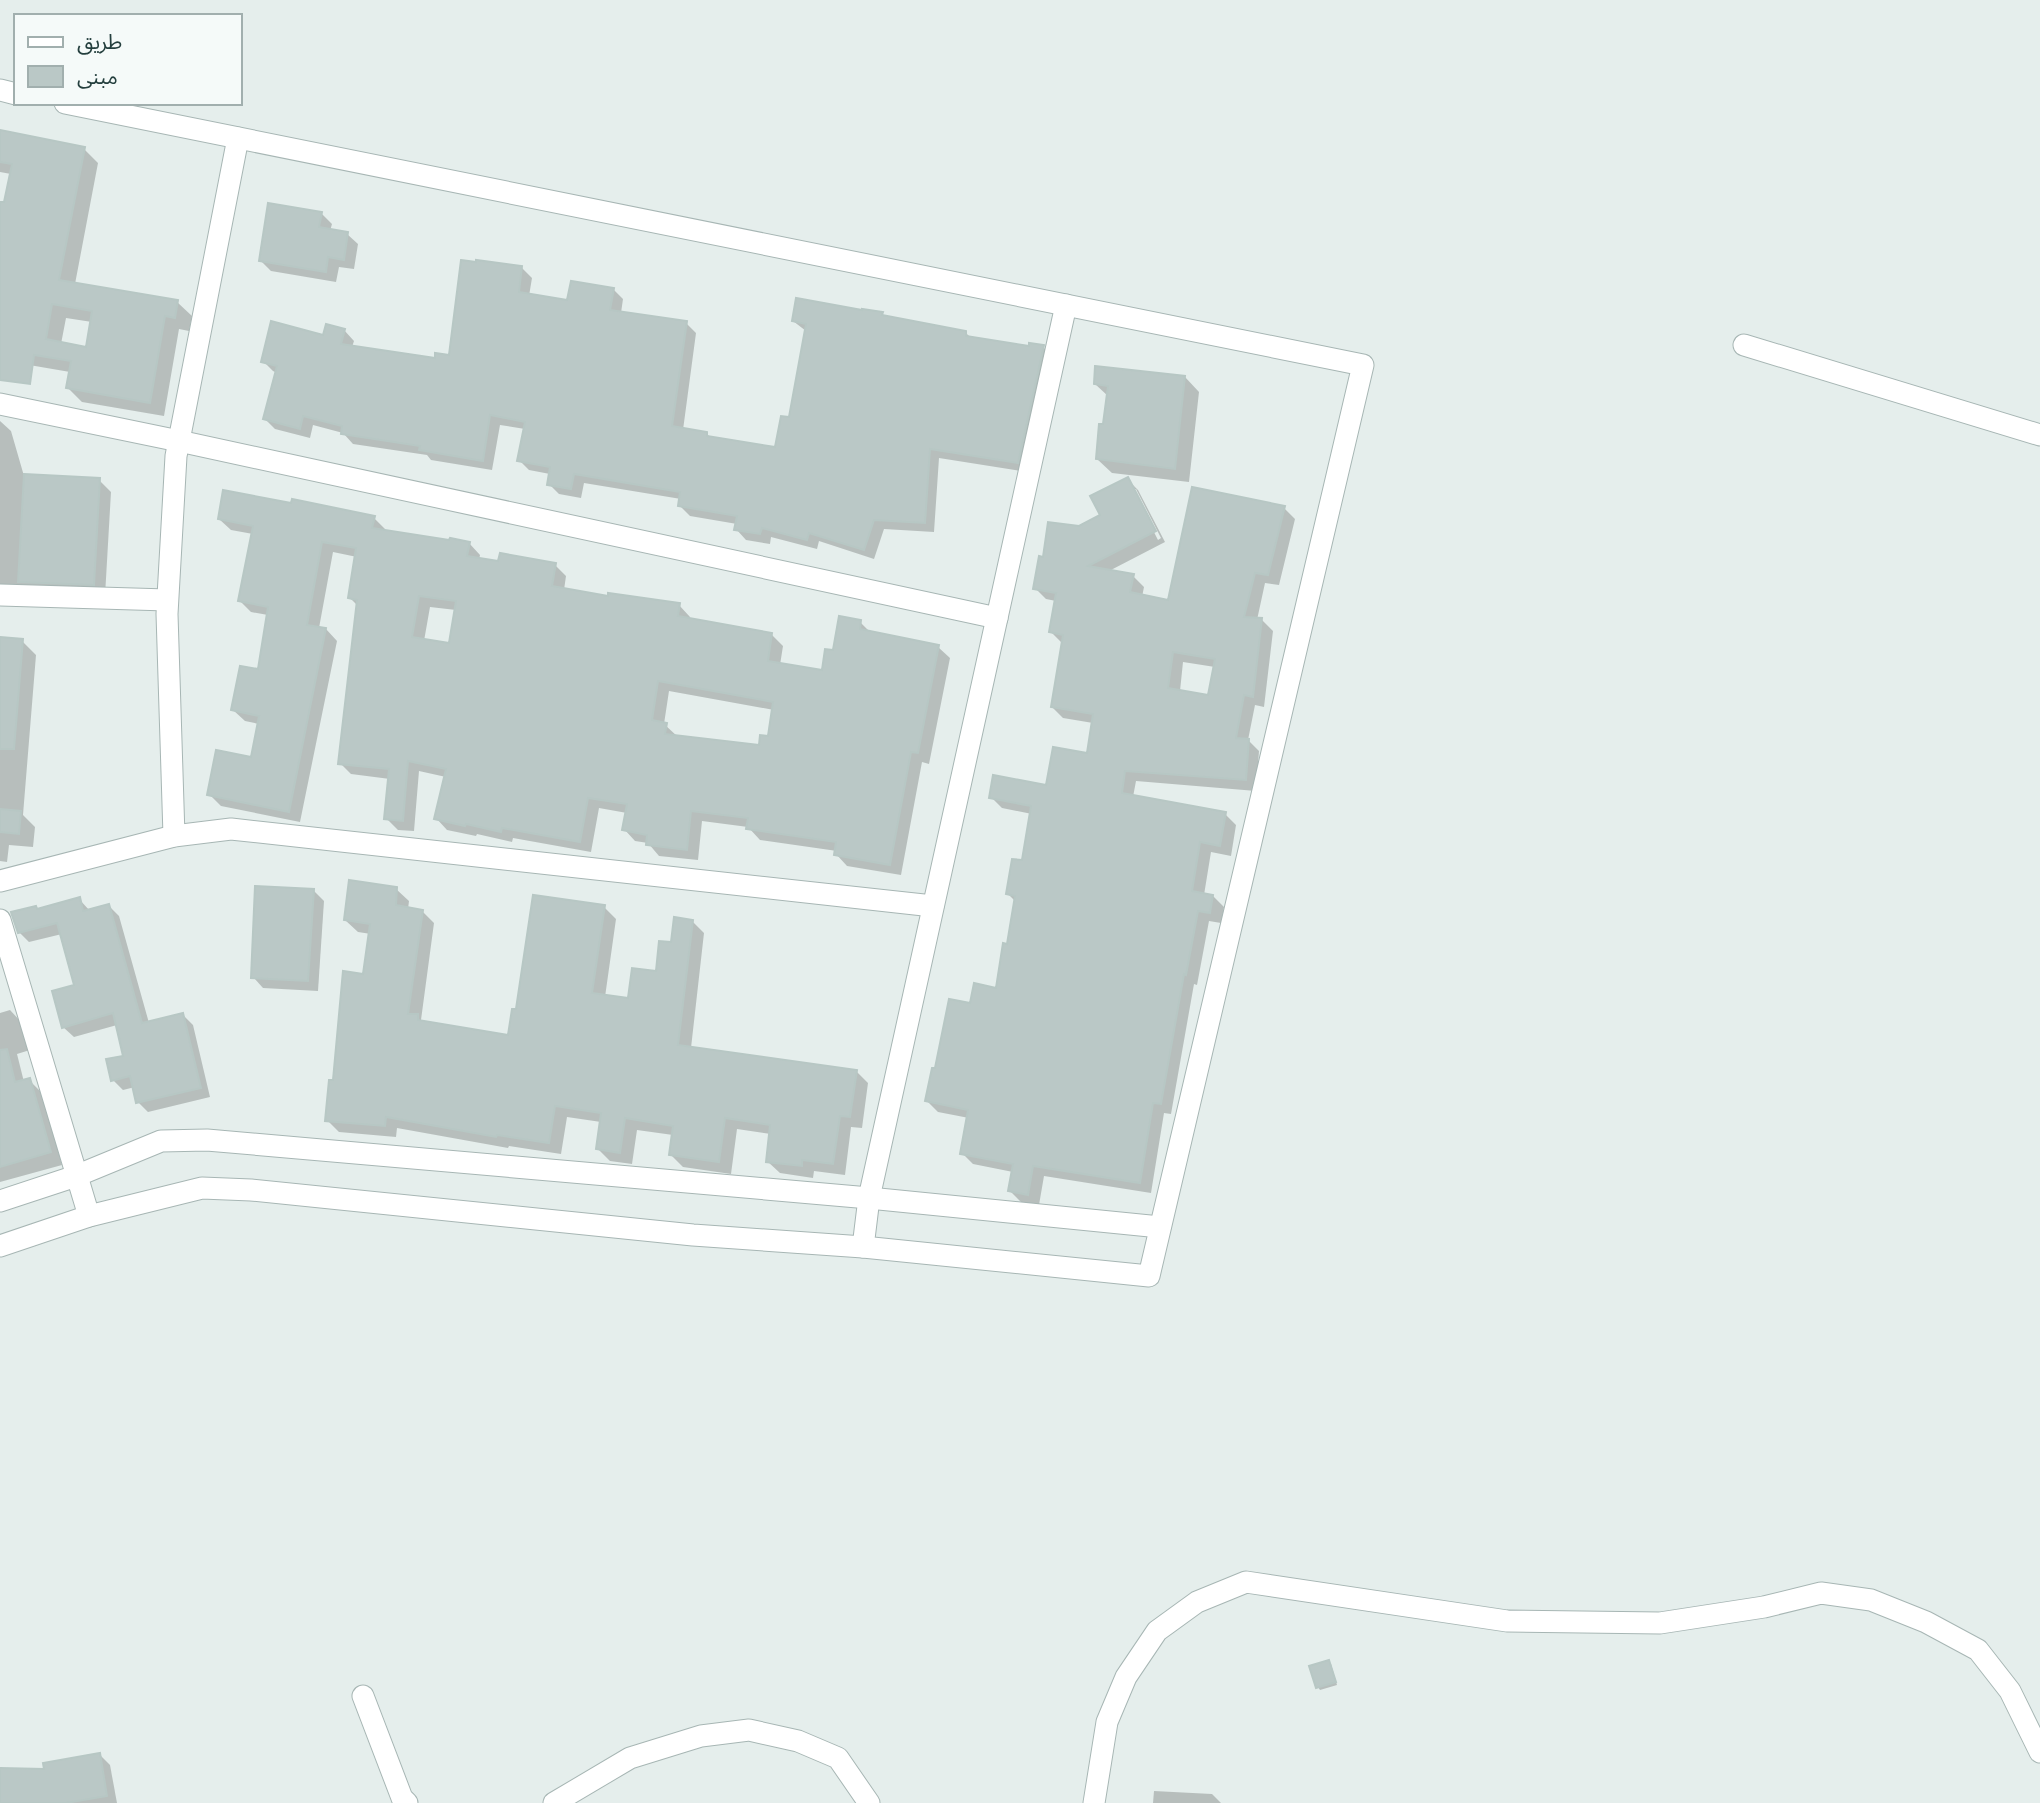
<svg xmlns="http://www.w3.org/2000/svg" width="2040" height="1803" viewBox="0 0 2040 1803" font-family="'IBM Plex Sans','Noto Sans Arabic',sans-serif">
  <rect width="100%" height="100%" fill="#e5eeec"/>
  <!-- shadow -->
  <g fill="#0003" fill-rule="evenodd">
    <path d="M0 132 84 149 98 163 75 284 177 302 192 316 189 331 179 329 164 416 82 402 68 388 70 372 0 360V233L11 174 0 172ZM66 318 92 322 87 349 61 344Z"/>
    <path d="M321 213 332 224 330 231 347 234 358 244 354 269 339 267 336 282 271 271 260 260Z"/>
    <path d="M522 268 532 278 529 296 569 302 613 289 623 299 621 313 686 323 696 333 683 430 707 434 711 438 776 449 790 420 806 331 793 321 882 314 885 317 966 333 972 339 1030 348 1043 347 1053 357 1027 472 939 458 934 532 884 529 874 559 819 541 817 549 771 537 770 544 746 540 736 529 737 524 690 516 680 506 681 499 584 483 581 498 559 494 549 484 550 474 529 470 519 460 525 429 500 425 492 470 431 460 427 455 353 444 343 433 313 425 310 438 275 429 265 419 277 373 273 371 263 361 344 330 354 341 352 347 436 360 450 357Z"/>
    <path d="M1185 377 1199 392 1189 482 1112 473 1097 459 1105 426 1108 396 1095 384Z"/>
    <path d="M0 421 11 431 24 476 99 480 111 492 105 596 0 592Z"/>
    <path d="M1127 479 1138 490 1165 542 1109 571 1133 576 1144 587 1142 597 1169 602 1284 508 1295 519 1279 585 1265 583 1257 620H1262L1273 631 1264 707 1255 705 1248 740 1259 751 1256 791 1136 781 1133 797 1225 814 1236 825 1231 856 1211 852 1204 895 1213 896 1224 907 1221 923 1209 921 1197 985 1194 984 1171 1114 1164 1113 1151 1193 1044 1176 1039 1205 1021 1202 1010 1191 1013 1172 973 1164 962 1153 969 1118 938 1112 927 1101 936 1070 971 1005 997 990 1009 946 1016 902 1008 894 1023 862 1032 814 1002 808 991 797 1047 787 1088 755 1093 723 1063 718 1052 707 1062 643 1051 632 1056 601 1046 599 1035 588 1044 559 1079 528 1102 516ZM1132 489H1136L1161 538 1158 540ZM1183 662 1215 667 1210 697 1180 691Z"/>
    <path d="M374 518 385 529V531L469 543 480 555 479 560 555 565 566 576 564 590 609 598 679 605 690 617V620L772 635 783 646 780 665 824 672 834 652 860 622 872 634 938 647 950 658 929 764 922 762 901 875 847 866 836 854 837 851 760 840 748 827 702 821 698 860 659 856 648 843 635 841 624 829 627 813 599 808 591 852 513 838 512 842 477 834 476 836 447 830 436 818 446 777 419 771 414 831 398 830 386 818 390 779 351 774 340 763 358 606 350 598 357 557 333 552 319 628 326 629 337 641 300 822 221 806 209 794 252 759 259 724 245 721 233 710 259 671 268 615 251 612 240 601 253 534 231 530 219 519ZM430 607 456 610 451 645 424 641ZM669 691 774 710 769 738 760 747 678 737 664 724Z"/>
    <path d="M0 639 22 641 36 655 23 815 35 827 33 847 9 845 7 862 0 861Z"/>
    <path d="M396 889 409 901 408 909 422 911 434 923 421 1020 424 1022 509 1037 518 1011 604 907 616 919 605 997 630 1000 657 973 673 944 692 921 704 933 691 1048 856 1071 868 1083 862 1128 851 1127 845 1175 814 1171 813 1178 780 1173 767 1161 771 1134 737 1129 731 1174 683 1167 670 1154 673 1135 637 1130 632 1164 610 1161 598 1149 601 1122 567 1117 561 1154 509 1146 508 1148 397 1128 396 1137 339 1132 327 1120 335 1082 365 976 371 934 358 932 345 920Z"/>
    <path d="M313 890 324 901 318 991 263 988 253 977Z"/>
    <path d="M79 899 90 911 109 906 119 916 149 1023 183 1015 193 1025 210 1097 148 1112 138 1102 135 1087 123 1090 113 1080 125 1057 117 1025 74 1037 63 1027 77 986 62 934 29 942 19 932 38 910Z"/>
    <path d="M10 1010 22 1023 30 1050 17 1054 24 1082 29 1080 42 1093 62 1165 0 1182V1013Z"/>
    <path d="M1329 1662 1331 1664 1337 1685 1320 1690 1318 1687Z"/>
    <path d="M100 1755 110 1765 117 1803H52Z"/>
    <path d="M1154 1791 1212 1794 1221 1803H1153Z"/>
  </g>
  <!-- building -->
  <g fill="#bac8c6" stroke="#b7c7c4" stroke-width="2" fill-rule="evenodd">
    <path d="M0 130 85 147 59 280 178 300 175 318 165 316 150 403 66 388 71 361 34 355 30 384 0 380V202H4L12 164 0 162ZM52 304 92 311 86 347 46 339Z"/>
    <path d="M268 203 322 212 319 227 348 232 344 260 328 257 326 272 259 261Z"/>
    <path d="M461 260 476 262V260L522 266 519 292 567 300 571 281 614 288 610 310 687 321 672 426 707 432V436L775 447 781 416 789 417 806 324 792 321 796 298 862 310V309L883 312 882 315 966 331V336L1029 346V343L1044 345 1018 463 930 449 925 523 874 520 864 550 809 533 807 540 762 528 760 534 734 530 737 516 678 506 680 492 574 474 571 489 547 485 550 467 517 461 525 422 490 415 483 461 419 450 420 446 341 434 342 426 303 416 300 429 263 419 277 366 261 362 271 321 323 335 326 324 345 329 341 344 435 358V353L449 355Z"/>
    <path d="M1095 366 1185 376 1175 469 1096 459 1099 424H1103L1108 386 1094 384Z"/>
    <path d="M24 474 100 478 94 585 18 582Z"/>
    <path d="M1128 477 1156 531 1088 566 1134 574 1130 592 1168 600 1192 487 1285 506 1268 575 1255 573 1244 617 1262 618 1253 697 1244 695 1236 738 1249 739 1246 780 1125 771 1122 793 1226 812 1220 846 1200 842 1192 891 1213 895 1210 913 1198 911 1186 975 1184 974 1161 1104 1153 1103 1140 1183 1033 1166 1028 1195 1008 1191 1013 1164 960 1154 968 1110 925 1101 932 1068H935L949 999 970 1003 974 983 996 988 1003 943 1007 944 1015 896 1006 894 1012 859 1022 860 1031 806 989 798 993 775 1046 785 1053 747 1087 753 1093 714 1051 707 1063 635 1049 632 1056 593 1033 589 1039 556 1043 557 1048 522 1079 526 1100 515 1090 496ZM1173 652 1215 659 1208 695 1168 688Z"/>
    <path d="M223 490 291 503 292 499 375 516 372 528 449 540 450 538 470 542 467 556 498 561 500 553 556 563 552 586 608 596V593L680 603 678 616 772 633 768 661 822 670 825 649 833 650 839 616 861 620 860 629 939 645 918 753 911 752 890 865 834 855 836 842 746 829 748 818 691 811 687 850 646 845 647 835 622 830 627 804 588 798 580 842 502 828 501 832 466 824 465 826 434 819 446 769 408 761 403 821 384 819 389 769 338 764 357 600 348 598 356 548 322 542 307 625 326 628 289 812 207 795 216 750 251 757 259 716 231 710 240 666 258 669 268 607 238 601 253 526 218 519ZM419 596 456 601 449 643 412 637ZM658 681 773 702 768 736 760 735 759 745 665 734 667 723 652 720Z"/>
    <path d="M0 637 23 639 14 749H0Z"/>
    <path d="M0 809 21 811 19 834 0 832Z"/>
    <path d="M349 880 397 887 396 905 423 910 408 1014H418V1020L508 1035 512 1009H516L533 895 605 905 592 993 628 998 632 968 656 971 659 941 671 942 674 917 693 920 678 1045 857 1070 850 1117 840 1116 833 1164 802 1160V1166L766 1162 770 1125 725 1118 719 1162 669 1155 673 1126 625 1118 620 1153 596 1149 601 1113 555 1106 549 1143 497 1135 496 1137 386 1117 385 1126 325 1121 329 1080H333L343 971 363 974 370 924 344 920Z"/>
    <path d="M255 886 314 889 308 981 251 978Z"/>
    <path d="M80 897 83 911 109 904 142 1023 183 1013 201 1088 136 1103 130 1076 111 1081 106 1059 123 1056 113 1013 62 1028 52 991 74 985 57 923 18 933 11 912 36 906 37 909Z"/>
    <path d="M7 1049 15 1082 30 1078 51 1152 0 1167V1050Z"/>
    <path d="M1329 1660 1336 1682 1316 1688 1309 1666Z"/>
    <path d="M100 1753 107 1796 66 1803H0V1768L44 1769 43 1763Z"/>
  </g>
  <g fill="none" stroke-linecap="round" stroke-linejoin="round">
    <!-- street casing -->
    <g stroke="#a7b6b4" stroke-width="23">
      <g id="street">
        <path d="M0 90 16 94"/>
        <path d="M1744 345 2040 435"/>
        <path d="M0 404 179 441 997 618"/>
        <path d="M0 595 167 600"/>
        <path d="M174 836 167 614 176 456 238 138"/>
        <path d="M0 881 174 836 231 829 933 906"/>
        <path d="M0 920 89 1216"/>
        <path d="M0 1201 76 1176 161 1141 207 1140 869 1198 1160 1227"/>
        <path d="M0 1246 89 1216 202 1188 251 1190 693 1235 863 1247 1149 1276 1363 365 65 103"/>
        <path d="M863 1247 869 1198 1066 305"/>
        <path d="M363 1696 402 1798 407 1803"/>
        <path d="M554 1803 630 1758 701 1736 749 1730 798 1741 838 1758 869 1803"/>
        <path d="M1094 1803 1107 1722 1126 1677 1157 1631 1197 1602 1246 1582 1507 1621 1660 1623 1764 1607 1821 1593 1871 1600 1926 1622 1978 1650 2010 1691 2040 1752"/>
      </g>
    </g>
    <!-- street -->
    <use href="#street" stroke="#fff" stroke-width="21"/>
  </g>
  <!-- legend -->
  <rect x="14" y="14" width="228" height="91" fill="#f5faf9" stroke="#a1afae" stroke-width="2"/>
  <rect x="28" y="37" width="35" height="10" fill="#ffffff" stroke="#a1afae" stroke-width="2"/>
  <text x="77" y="49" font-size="21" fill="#243f3e">طريق</text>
  <rect x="28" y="66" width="35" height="21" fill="#bac8c6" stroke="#a1afae" stroke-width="2"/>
  <text x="77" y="84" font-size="21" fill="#243f3e">مبنى</text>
</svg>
